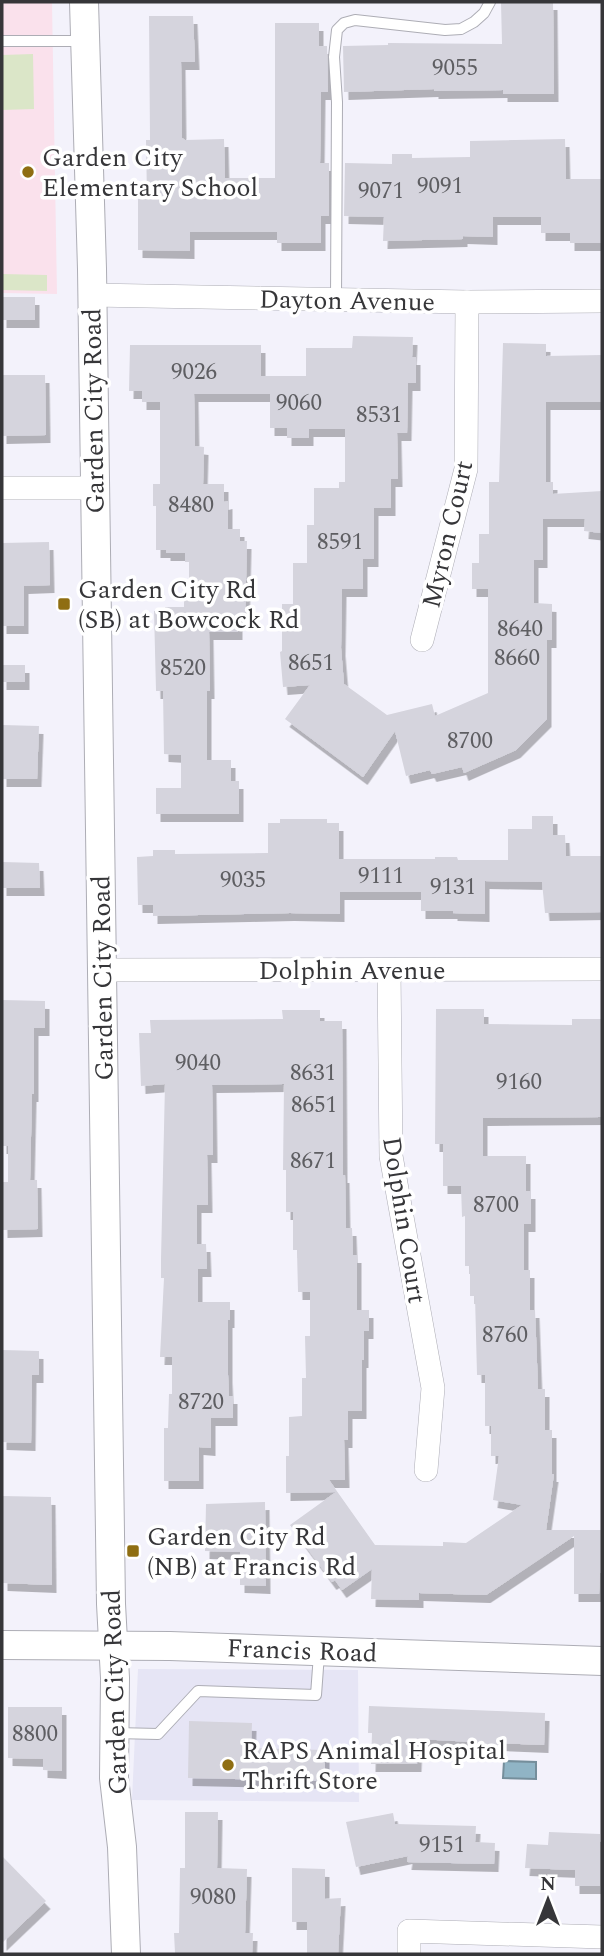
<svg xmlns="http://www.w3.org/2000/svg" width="604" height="1956" viewBox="0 0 604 1956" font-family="Spectral,serif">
  <defs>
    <filter id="shadow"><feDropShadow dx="4.5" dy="8" stdDeviation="0" flood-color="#0004"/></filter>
  </defs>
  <rect width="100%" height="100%" fill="#f3f2fb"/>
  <!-- built -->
  <path fill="#e6e5f5" d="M138 1669 358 1670 359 1802 132 1800Z"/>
  <!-- education -->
  <path fill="#fae1ec" d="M2 2H52L57 294 2 293Z"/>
  <!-- green -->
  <g fill="#dbe6c8">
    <path d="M33 54 34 109 2 110V55Z"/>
    <path d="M2 274 47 275V291L2 290Z"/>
  </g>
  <!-- water -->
  <path fill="#90b4c5" stroke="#758e9b" stroke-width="2" d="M504 1761 536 1762V1779L503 1778Z"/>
  <!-- building -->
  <g fill="#d5d4dd" filter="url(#shadow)">
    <path d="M501 2H553L554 94H503V90L434 91V89L344 92 343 46 388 45V43L502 44Z"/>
    <path d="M149 16H193L195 62H181L182 138 185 140 224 139 225 178H275V23H319V46H327L328 92H321L320 163H329V216H321V243H277V232H190V251L138 250V199H147L146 140H150Z"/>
    <path d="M565 139 566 179H602V243H570V233H541V217H493V237L463 236V239L383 241 384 217 344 216 345 163 392 164V154H412V158L470 157V141Z"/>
    <rect x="2" y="297" width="33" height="23"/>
    <path d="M353 336 413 337 412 357H416V383H408L407 433H397L398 479H391V508H374V559H363V589H342L341 648 344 684 387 715 432 704 435 716 488 693V589H472V563H479V534H489V482H499L503 343 546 344V356L602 355V402H546V482H553V494L602 491V533L584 531 585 519H543V560H534V603L552 604V640H547V719L516 750 464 773 462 767 432 774 430 770 406 776 395 731 363 777 285 719 310 685 283 687 280 652 282 651V604H293V563H307V525H314V488H339V482H345V429H309V438H287V428H270V394H194L195 446 204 447 203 484H224V502L228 501V529H240V541H247L245 620H238V632H209L210 691H207V760H231V781H239V814H156V788H181V755L164 754 163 691H156L154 611H165V607H184V598H189V562H185V553H166V550H156V506H153V484H160V402H142V391H129L130 345H261V376H306V348H352Z"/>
    <path d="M2 375H45L46 435 2 436Z"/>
    <path d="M49 542 50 585 24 586V626H2V543Z"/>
    <rect x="2" y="665" width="23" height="17"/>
    <path d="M2 725 39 726 37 779H2Z"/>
    <path d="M532 816H553V835H565L566 856H602V912L545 913 542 882 485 881V914L453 913V911H421V892H340V914L290 913 153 916V905H138L137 857 153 856V850H175V854L268 853V823H280V819H327V823H339V859H435V857H457L458 860H508V829H532Z"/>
    <path d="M2 862 39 863 40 888H2Z"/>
    <path d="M2 1000 45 1001V1028H34V1094H32L30 1180H37L38 1229 3 1230 2 1182H8V1146H2Z"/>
    <path d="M436 1009H484V1024L572 1025V1019H602V1117L483 1118V1156H526V1191H531V1224H524V1270H530V1310H535L538 1389H545V1430H552V1474H554L546 1530H602V1573H600L599 1594H574V1536L486 1595 419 1593V1600L371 1599 372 1569 342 1590 335 1580 332 1582 290 1525 336 1492 286 1493V1456H289V1417L302 1416V1378H306L305 1336H310V1292H298L297 1250H293V1212H286V1170H283L284 1084 212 1085 213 1155H207L208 1205H197V1244H206L207 1269H198V1302H230V1320H228V1375L229 1396H233V1418H211V1448L199 1447V1481H164V1428H168L169 1394H172V1357H160L164 1278H161V1259L165 1084 141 1086 139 1033H151L150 1020 283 1019 282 1010H320V1021H342L343 1175H345L346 1228H352L353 1255H357V1310H369V1331H364V1360H362V1411H348V1440H344L345 1480H329L375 1545 443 1546V1542L466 1543 522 1505 493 1500 499 1456H491V1426H485V1375H477L475 1296H470V1266H465V1216L462 1217 461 1186H443V1144H435Z"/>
    <path d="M2 1350 39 1351V1375H32L31 1443 2 1442Z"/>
    <path d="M2 1496 51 1497 52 1585 3 1583Z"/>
    <path d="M265 1502 266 1586 240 1585V1552L205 1551 206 1504Z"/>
    <path d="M369 1706 545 1713 544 1745 498 1743V1751L473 1742 418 1739 417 1764H371L372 1733H368Z"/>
    <path d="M8 1707H62V1771L43 1770V1759L8 1758Z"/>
    <path d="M189 1721 252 1723 251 1748 325 1750V1781L188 1778Z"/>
    <path d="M185 1812H218L217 1868 247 1869 245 1933H253L252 1954 175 1953 174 1933H179L180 1868H185Z"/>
    <path d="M393 1813 395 1824 476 1826 475 1842 495 1843 494 1864 407 1862 408 1856 356 1867 346 1822Z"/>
    <path d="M549 1832 600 1834V1886H575V1870L525 1868 527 1844 548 1845Z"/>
    <path d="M2 1856 46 1901 2 1943Z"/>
    <path d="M292 1868 325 1869V1899L341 1898 338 1954H307V1922H292Z"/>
  </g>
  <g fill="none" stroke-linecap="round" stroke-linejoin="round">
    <!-- service casing -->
    <g stroke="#adadb5" stroke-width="12">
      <g id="service">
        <path d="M2 41H83"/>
        <path d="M336 299 337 102 334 57 337 30 344 23 355 20 445 30 461 29 474 22 484 13 490 2"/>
        <path d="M116 1733 158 1734 198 1691 316 1695 319 1654"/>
      </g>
    </g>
    <!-- minor casing -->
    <g stroke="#adadb5" stroke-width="24">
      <g id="minor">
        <path d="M92 295 467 302 602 301"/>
        <path d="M2 488H94"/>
        <path d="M422 640 466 469 467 302"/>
        <path d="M103 970 602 969"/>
        <path d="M389 970 391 1156 433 1388 426 1470"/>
        <path d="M409 1954V1931L602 1937"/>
      </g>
    </g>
    <!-- tertiary casing -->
    <g stroke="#adadb5" stroke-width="30">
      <g id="tertiary">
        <path d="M84 2 92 269 111 1604 115 1678 114 1778 122 1847 126 1954"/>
        <path d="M2 1645 170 1646 602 1661"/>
      </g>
    </g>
    <!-- service -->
    <use href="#service" stroke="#fff" stroke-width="10"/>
    <!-- minor -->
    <use href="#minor" stroke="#fff" stroke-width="23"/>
    <!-- tertiary -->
    <use href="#tertiary" stroke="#fff" stroke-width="28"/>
  </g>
  <!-- markers -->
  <g fill="#8f6e12" stroke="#fff" stroke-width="2.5">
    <circle cx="28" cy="172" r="7"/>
    <rect x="57" y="597" width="14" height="14" rx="3.5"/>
    <rect x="126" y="1544" width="14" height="14" rx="3.5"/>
    <circle cx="228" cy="1765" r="7"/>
  </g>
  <g text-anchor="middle" stroke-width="7" stroke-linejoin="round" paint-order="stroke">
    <!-- number labels -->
    <g font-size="23" fill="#5e5e62">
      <text x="455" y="75">9055</text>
      <text x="440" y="193">9091</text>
      <text x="381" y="198">9071</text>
      <text x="194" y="379">9026</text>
      <text x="299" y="410">9060</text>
      <text x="379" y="422">8531</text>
      <text x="191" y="512">8480</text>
      <text x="340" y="549">8591</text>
      <text x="520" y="636">8640</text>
      <text x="517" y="665">8660</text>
      <text x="311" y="670">8651</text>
      <text x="183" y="675">8520</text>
      <text x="470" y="748">8700</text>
      <text x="381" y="883">9111</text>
      <text x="243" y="887">9035</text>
      <text x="453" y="894">9131</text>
      <text x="198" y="1070">9040</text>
      <text x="313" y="1080">8631</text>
      <text x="519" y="1089">9160</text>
      <text x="314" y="1112">8651</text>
      <text x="313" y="1168">8671</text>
      <text x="496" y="1212">8700</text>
      <text x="505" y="1342">8760</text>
      <text x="201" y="1409">8720</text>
      <text x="35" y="1741">8800</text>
      <text x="442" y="1852">9151</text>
      <text x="213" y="1904">9080</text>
    </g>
    <!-- poi labels -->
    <g font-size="26" fill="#363639" stroke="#fff" text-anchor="start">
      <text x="42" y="166">Garden City<tspan x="42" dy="30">Elementary School</tspan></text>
      <text x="78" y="598">Garden City Rd<tspan x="78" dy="30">(SB) at Bowcock Rd</tspan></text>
      <text x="147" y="1545">Garden City Rd<tspan x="147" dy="30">(NB) at Francis Rd</tspan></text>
      <text x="242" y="1759">RAPS Animal Hospital<tspan x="242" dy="30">Thrift Store</tspan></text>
    </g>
    <!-- street labels -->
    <g font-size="26" fill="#363639" stroke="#fff">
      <text transform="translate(347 300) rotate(1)" y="9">Dayton Avenue</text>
      <text transform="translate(93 411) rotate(-91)" y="9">Garden City Road</text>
      <text transform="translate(447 534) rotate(-77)" y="9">Myron Court</text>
      <text x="352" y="979">Dolphin Avenue</text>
      <text transform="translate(102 978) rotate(-91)" y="9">Garden City Road</text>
      <text transform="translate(405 1220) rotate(81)" y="9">Dolphin Court</text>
      <text transform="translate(302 1650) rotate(2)" y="9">Francis Road</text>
      <text transform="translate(114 1692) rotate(-92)" y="9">Garden City Road</text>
    </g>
  </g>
  <!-- border -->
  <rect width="604" height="1956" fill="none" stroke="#363639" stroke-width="7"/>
  <!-- north arrow -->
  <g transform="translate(548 1900)" stroke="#ffffff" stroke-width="5" paint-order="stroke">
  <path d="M0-5L12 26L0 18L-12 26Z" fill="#363639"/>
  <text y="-10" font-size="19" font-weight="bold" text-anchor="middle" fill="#363639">N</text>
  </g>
</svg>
